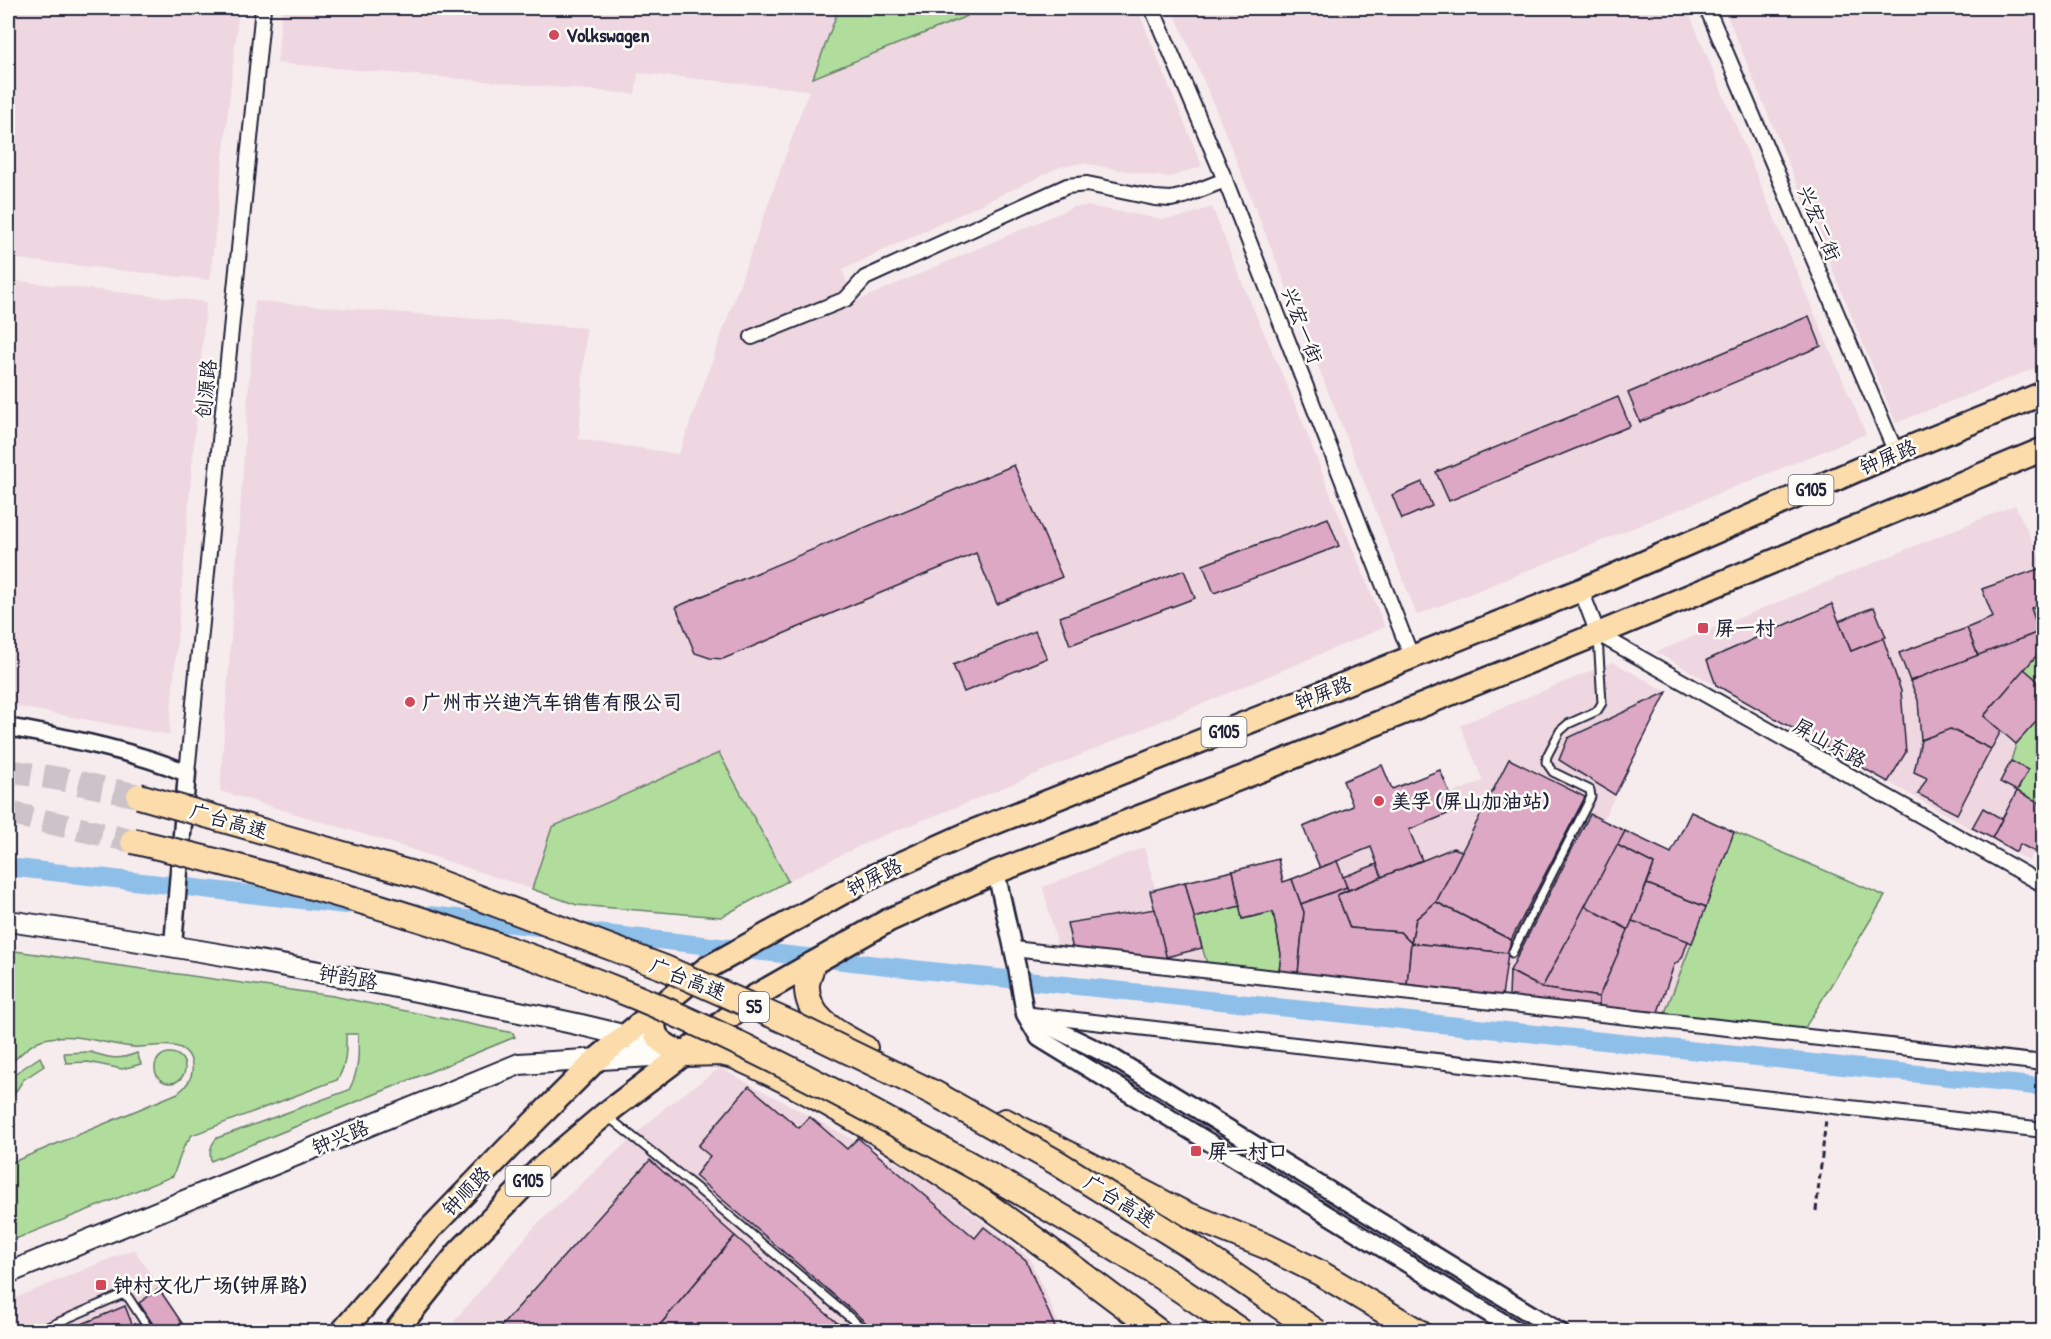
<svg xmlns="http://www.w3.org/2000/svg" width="2051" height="1339" viewBox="0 0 2051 1339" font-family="'Patrick Hand','LXGW WenKai TC',sans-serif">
  <rect width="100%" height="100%" fill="#f6ebed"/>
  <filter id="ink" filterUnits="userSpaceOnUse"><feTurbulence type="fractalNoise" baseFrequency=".0167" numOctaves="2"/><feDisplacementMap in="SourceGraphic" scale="12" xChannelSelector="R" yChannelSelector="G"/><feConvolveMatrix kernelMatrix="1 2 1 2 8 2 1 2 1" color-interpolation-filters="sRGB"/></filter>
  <g filter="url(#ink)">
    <!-- built -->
    <g fill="#eed7e0">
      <path d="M8 8H239L210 280 8 258Z"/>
      <path d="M282 8H839L966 17 963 8H1137L1202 166 1170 177 1154 176 1082 163 1060 167 842 270 855 302 1073 207 1087 206 1161 219 1182 217 1212 207 1243 285 1301 418 1330 493 1385 627 957 807 874 839 788 881 719 753 552 827 532 889 379 839 220 791 255 301 586 328 579 439 679 454 809 90 638 73 635 94 277 63Z"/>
      <path d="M1172 8H1687L1806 294 1866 434 1417 615 1213 102Z"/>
      <path d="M1724 8H2043V365L1896 423Z"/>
      <path d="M8 280 206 302 169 735 8 705Z"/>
      <path d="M2015 505 2043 564V836L2029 861 1656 652Z"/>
      <path d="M1613 662 1667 692 1603 820 1671 853 1691 812 1734 832 1665 1013 1058 948 1043 887 1144 847 1155 888 1278 859 1283 882 1320 868 1457 810 1450 794 1483 781 1460 725Z"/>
      <path d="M720 1068 930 1181 1030 1258 1062 1331 445 1332 538 1223 667 1106Z"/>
      <path d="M134 1249 188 1331 8 1332V1301Z"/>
    </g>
    <!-- green -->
    <g fill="#b0dd9c" stroke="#69806c" stroke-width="1.5">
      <path d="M839 8H963L967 16 813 78Z"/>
      <path d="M2043 585V644L2031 608Z"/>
      <path d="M2043 647V686L2024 669Z"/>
      <path d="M2043 713V805L2017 791 2028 771 2011 761 2016 744Z"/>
      <path d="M719 753 788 881 721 917 577 905 532 889 552 827Z"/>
      <path d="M1734 832 1885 896 1803 1031 1665 1013Z"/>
      <path d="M1240 906 1243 919 1273 912 1281 954 1279 972 1207 964 1194 918Z"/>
      <path d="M8 950 333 996 513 1033 515 1037 211 1161C209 1152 210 1145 217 1138L349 1090C359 1071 359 1055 358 1034H346C346 1051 347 1065 337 1080L192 1135 184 1146 173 1176 8 1242V1164L178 1093C187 1086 194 1077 192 1065 188 1035 152 1049 133 1047 99 1044 75 1030 41 1040 29 1044 17 1058 8 1066Z"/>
      <path d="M90 1052C111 1058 117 1061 137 1053L141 1064 122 1069 88 1062 66 1063 64 1053Z"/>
      <circle cx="170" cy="1068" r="15"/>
      <path d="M40 1057 44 1066 23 1080 8 1104V1082L16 1073Z"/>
    </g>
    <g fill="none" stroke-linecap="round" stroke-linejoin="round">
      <!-- canal -->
      <g stroke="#8ebfe9" stroke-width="18">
        <path d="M8 867 346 905"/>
        <path d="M430 915 539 927"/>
        <path d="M588 932 922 970 2044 1087"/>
      </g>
    </g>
    <!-- building -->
    <g fill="#dca8c3" stroke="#22223b" stroke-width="1.5">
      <path d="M1809 316 1821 346 1640 422 1628 393Z"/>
      <path d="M1618 397 1630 426 1449 501 1436 472Z"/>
      <path d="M1014 465 1062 577 997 604 976 553 723 659 710 658 695 653 676 607Z"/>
      <path d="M1422 482 1432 506 1402 519 1392 495Z"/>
      <path d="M1328 518 1339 546 1214 593 1203 565Z"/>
      <path d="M2044 567V605L2031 608 2039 632 1978 656 1967 628 1993 617 1982 589Z"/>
      <path d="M1184 570 1195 598 1070 645 1060 617Z"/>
      <path d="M1832 604 1851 651 1883 638 1901 691 1906 752 1888 782 1716 685 1707 660Z"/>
      <path d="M1874 607 1886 637 1851 651 1839 621Z"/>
      <path d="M1967 628 1978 656 1910 681 1899 653Z"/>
      <path d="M1035 631 1047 658 964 692 953 665Z"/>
      <path d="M2039 632 2044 647 1984 716 2001 731 1991 749 1951 729 1921 740 1918 700 1910 681Z"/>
      <path d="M2024 669 2044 686V713L2016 744 1984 716Z"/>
      <path d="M1667 692 1615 795 1559 760 1568 738Z"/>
      <path d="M1950 729 1991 749 1957 814 1918 794 1927 778 1914 772 1921 740Z"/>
      <path d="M1509 759 1585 797 1511 940 1436 902Z"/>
      <path d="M2011 761 2028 770 2017 791 2000 782Z"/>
      <path d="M1382 765 1392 789 1440 770 1457 810 1409 830 1422 860 1382 877 1371 847 1320 868 1303 827 1353 806 1343 781Z"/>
      <path d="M2017 791 2044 805V836L2035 852 2020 844 2016 852 1992 838Z"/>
      <path d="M1983 808 2002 819 1992 838 1972 828Z"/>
      <path d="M1691 812 1734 832 1706 907 1647 884 1654 864 1617 845 1625 831 1671 853Z"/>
      <path d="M1590 814 1625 831 1542 988 1510 971Z"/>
      <path d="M1617 845 1654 864 1629 930 1585 906Z"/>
      <path d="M1453 848 1462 851 1436 902 1416 919 1411 943 1400 932 1350 928 1337 895Z"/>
      <path d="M1278 859 1283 882 1292 879 1304 912 1298 974 1279 972 1281 954 1273 912 1242 919 1233 871Z"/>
      <path d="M1337 861 1347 887 1301 904 1292 879Z"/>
      <path d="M1377 864 1382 877 1348 890 1343 877Z"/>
      <path d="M1233 871 1240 906 1194 918 1185 882Z"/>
      <path d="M1185 882 1202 948 1166 957 1150 891Z"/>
      <path d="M1647 884 1706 907 1692 943 1632 921Z"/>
      <path d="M1347 887 1348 890 1337 895 1350 928 1400 932 1411 943 1407 985 1298 974 1304 912 1301 904Z"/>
      <path d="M1436 902 1511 940 1508 953 1411 943 1416 919Z"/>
      <path d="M1585 906 1629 930 1599 997 1542 988Z"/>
      <path d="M1155 909 1167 960 1073 950 1067 923Z"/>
      <path d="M1632 921 1688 941 1682 958 1674 965 1658 1012 1599 1007V997Z"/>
      <path d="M1411 943 1508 953 1502 996 1407 985Z"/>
      <path d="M1510 971 1542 988 1599 997V1007L1509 997Z"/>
      <path d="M749 1086 799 1128 810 1117 847 1149 858 1138 975 1238 984 1227 1026 1260 1057 1332H877L695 1176 710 1156 698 1146Z"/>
      <path d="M650 1160 735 1236 654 1332H496Z"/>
      <path d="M735 1236 848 1332H654Z"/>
      <path d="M159 1289 188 1332H158L139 1303Z"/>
      <path d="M125 1306 135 1332H63Z"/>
    </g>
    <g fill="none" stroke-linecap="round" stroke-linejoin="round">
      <!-- motorway-tunnel -->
      <g stroke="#ccc3c9" stroke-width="24" stroke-dasharray="24 12" stroke-linecap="butt">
        <path d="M8 771 60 779 139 796"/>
        <path d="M8 813 133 841"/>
      </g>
      <!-- service casing -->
      <g stroke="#22223b" stroke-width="11">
        <g id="service">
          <path d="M1512 953 1591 797 1590 790 1553 772 1546 762 1547 756 1560 731 1568 724 1597 711 1602 703 1598 637"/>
          <path d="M607 1116 699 1190 867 1332"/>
          <path d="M36 1332 121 1295 128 1297 151 1332"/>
        </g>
      </g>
      <!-- minor casing -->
      <g stroke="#22223b" stroke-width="18">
        <g id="minor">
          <path d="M1152 8 1225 180 1412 658"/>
          <path d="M1707 8 1896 453"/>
          <path d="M752 337 846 299 865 278 1067 186 1087 184 1155 198 1171 199 1184 196 1225 180"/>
          <path d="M1581 590 1598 634 2044 885"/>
          <path d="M187 773 263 8"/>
          <path d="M1013 949 2044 1063"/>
          <path d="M1032 1015 2044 1130"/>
        </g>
      </g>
      <!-- tertiary casing -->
      <g stroke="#22223b" stroke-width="21">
        <g id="tertiary">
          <path d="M8 727C70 739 128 749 187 773L173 945"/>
          <path d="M996 872 1017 967 1025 1014 1039 1038 1519 1332"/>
          <path d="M1026 1015 1110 1056 1560 1332"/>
        </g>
      </g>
      <!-- secondary casing -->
      <g stroke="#22223b" stroke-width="24">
        <g id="secondary">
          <path d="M8 921C159 943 310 968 460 1000 532 1015 604 1027 673 1050"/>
          <path d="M8 1273 519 1064 684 1054"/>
        </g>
      </g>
      <!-- trunk casing -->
      <g stroke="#22223b" stroke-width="27">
        <g id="trunk">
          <path d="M657 1010C648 1037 661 1044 684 1054"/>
          <path d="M342 1332 431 1228 511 1145 596 1060 707 968 869 878 969 833 1581 590 1896 453 2044 393"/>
          <path d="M395 1332 459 1252 540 1169 605 1114 684 1054 752 998 889 920 996 872 1254 773 1598 634 2044 449"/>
        </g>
      </g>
      <!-- motorway casing -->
      <g stroke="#22223b" stroke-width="28">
        <g id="motorway">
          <path d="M812 965C811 971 808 978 807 984 805 1019 839 1034 865 1048"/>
          <path d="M684 1054 721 1053 734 1056C889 1126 1024 1230 1159 1332"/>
          <path d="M1005 1121 1181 1212 1268 1247 1320 1273 1419 1332"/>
        </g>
      </g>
      <!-- path -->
      <path stroke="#22223b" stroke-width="3" stroke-dasharray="6 4.5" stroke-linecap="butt" d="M1816 1211 1826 1119"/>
      <!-- service -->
      <use href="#service" stroke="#fdfcf7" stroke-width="7"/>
      <!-- minor -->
      <use href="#minor" stroke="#fdfcf7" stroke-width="14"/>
      <!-- tertiary -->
      <use href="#tertiary" stroke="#fdfcf7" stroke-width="16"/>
      <!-- secondary -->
      <use href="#secondary" stroke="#fdfcf7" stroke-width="20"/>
      <!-- trunk -->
      <use href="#trunk" stroke="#fcdcab" stroke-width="22"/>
      <!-- motorway -->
      <use href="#motorway" stroke="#fcdcab" stroke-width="24"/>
      <!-- motorway-bridge casing -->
      <g stroke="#22223b" stroke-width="28" stroke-linecap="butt">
        <g id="motorway-bridge">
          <path d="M139 796 424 877 665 968 792 1024 934 1093 1056 1162 1197 1250 1317 1332"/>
          <path d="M133 841C304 881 474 931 636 997 725 1034 810 1078 895 1124 980 1169 1064 1216 1145 1267 1178 1287 1210 1310 1242 1332"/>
        </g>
      </g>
      <!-- motorway-bridge -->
      <use href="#motorway-bridge" stroke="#fcdcab" stroke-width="24"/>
    </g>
  </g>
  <!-- markers -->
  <g fill="#d1495b" stroke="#fdfcf7" stroke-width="2">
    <circle cx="554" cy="35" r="6"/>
    <rect x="1697" y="622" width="12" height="12" rx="3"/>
    <circle cx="410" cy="702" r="6"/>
    <circle cx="1379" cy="801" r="6"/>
    <rect x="1190" y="1145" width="12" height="12" rx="3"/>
    <rect x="95" y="1279" width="12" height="12" rx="3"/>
  </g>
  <g text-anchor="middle" stroke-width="5" stroke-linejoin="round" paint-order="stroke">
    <!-- shield labels -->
    <g fill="#fdfcf7" stroke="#646373" stroke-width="1.5">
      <rect x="1788.5" y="475" width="45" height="30" rx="4.5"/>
      <rect x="1201.5" y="717" width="45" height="30" rx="4.5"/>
      <rect x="739" y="992" width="30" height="30" rx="4.5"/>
      <rect x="505.5" y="1166" width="45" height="30" rx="4.5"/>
    </g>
    <g font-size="18" font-weight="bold" fill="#22223b">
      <text x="1811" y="496">G105</text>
      <text x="1224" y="738">G105</text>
      <text x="754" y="1013">S5</text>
      <text x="528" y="1187">G105</text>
    </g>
    <!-- poi labels -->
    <g font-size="20" font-weight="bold" fill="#22223b" stroke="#fdfcf7" text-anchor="start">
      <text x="566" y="42">Volkswagen</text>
      <text x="1715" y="635">屏一村</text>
      <text x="422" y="709">广州市兴迪汽车销售有限公司</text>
      <text x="1391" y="808">美孚 (屏山加油站)</text>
      <text x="1208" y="1158">屏一村口</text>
      <text x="113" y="1292">钟村文化广场(钟屏路)</text>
    </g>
    <!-- street labels -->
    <g font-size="20" fill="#22223b" stroke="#fdfcf7">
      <text transform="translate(1819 223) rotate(67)" y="7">兴宏二街</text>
      <text transform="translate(1302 325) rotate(69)" y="7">兴宏一街</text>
      <text transform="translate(206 389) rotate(-84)" y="7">创源路</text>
      <text transform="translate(1888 457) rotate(-23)" y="7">钟屏路</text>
      <text transform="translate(1323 693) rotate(-21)" y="7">钟屏路</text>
      <text transform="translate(1830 743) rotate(29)" y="7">屏山东路</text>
      <text transform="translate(229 821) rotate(16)" y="7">广台高速</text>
      <text transform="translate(874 877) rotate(-27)" y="7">钟屏路</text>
      <text transform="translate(348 977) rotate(10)" y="7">钟韵路</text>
      <text transform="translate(688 979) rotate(22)" y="7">广台高速</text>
      <text transform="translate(340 1137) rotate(-22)" y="7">钟兴路</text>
      <text transform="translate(466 1191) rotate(-46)" y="7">钟顺路</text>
      <text transform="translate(1120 1201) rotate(32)" y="7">广台高速</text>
    </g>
  </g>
  <!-- margin -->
  <rect width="2051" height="1339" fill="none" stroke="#fdfcf7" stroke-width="30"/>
  <rect x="15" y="15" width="2021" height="1309" fill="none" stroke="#22223b" stroke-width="2" filter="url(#ink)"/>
</svg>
